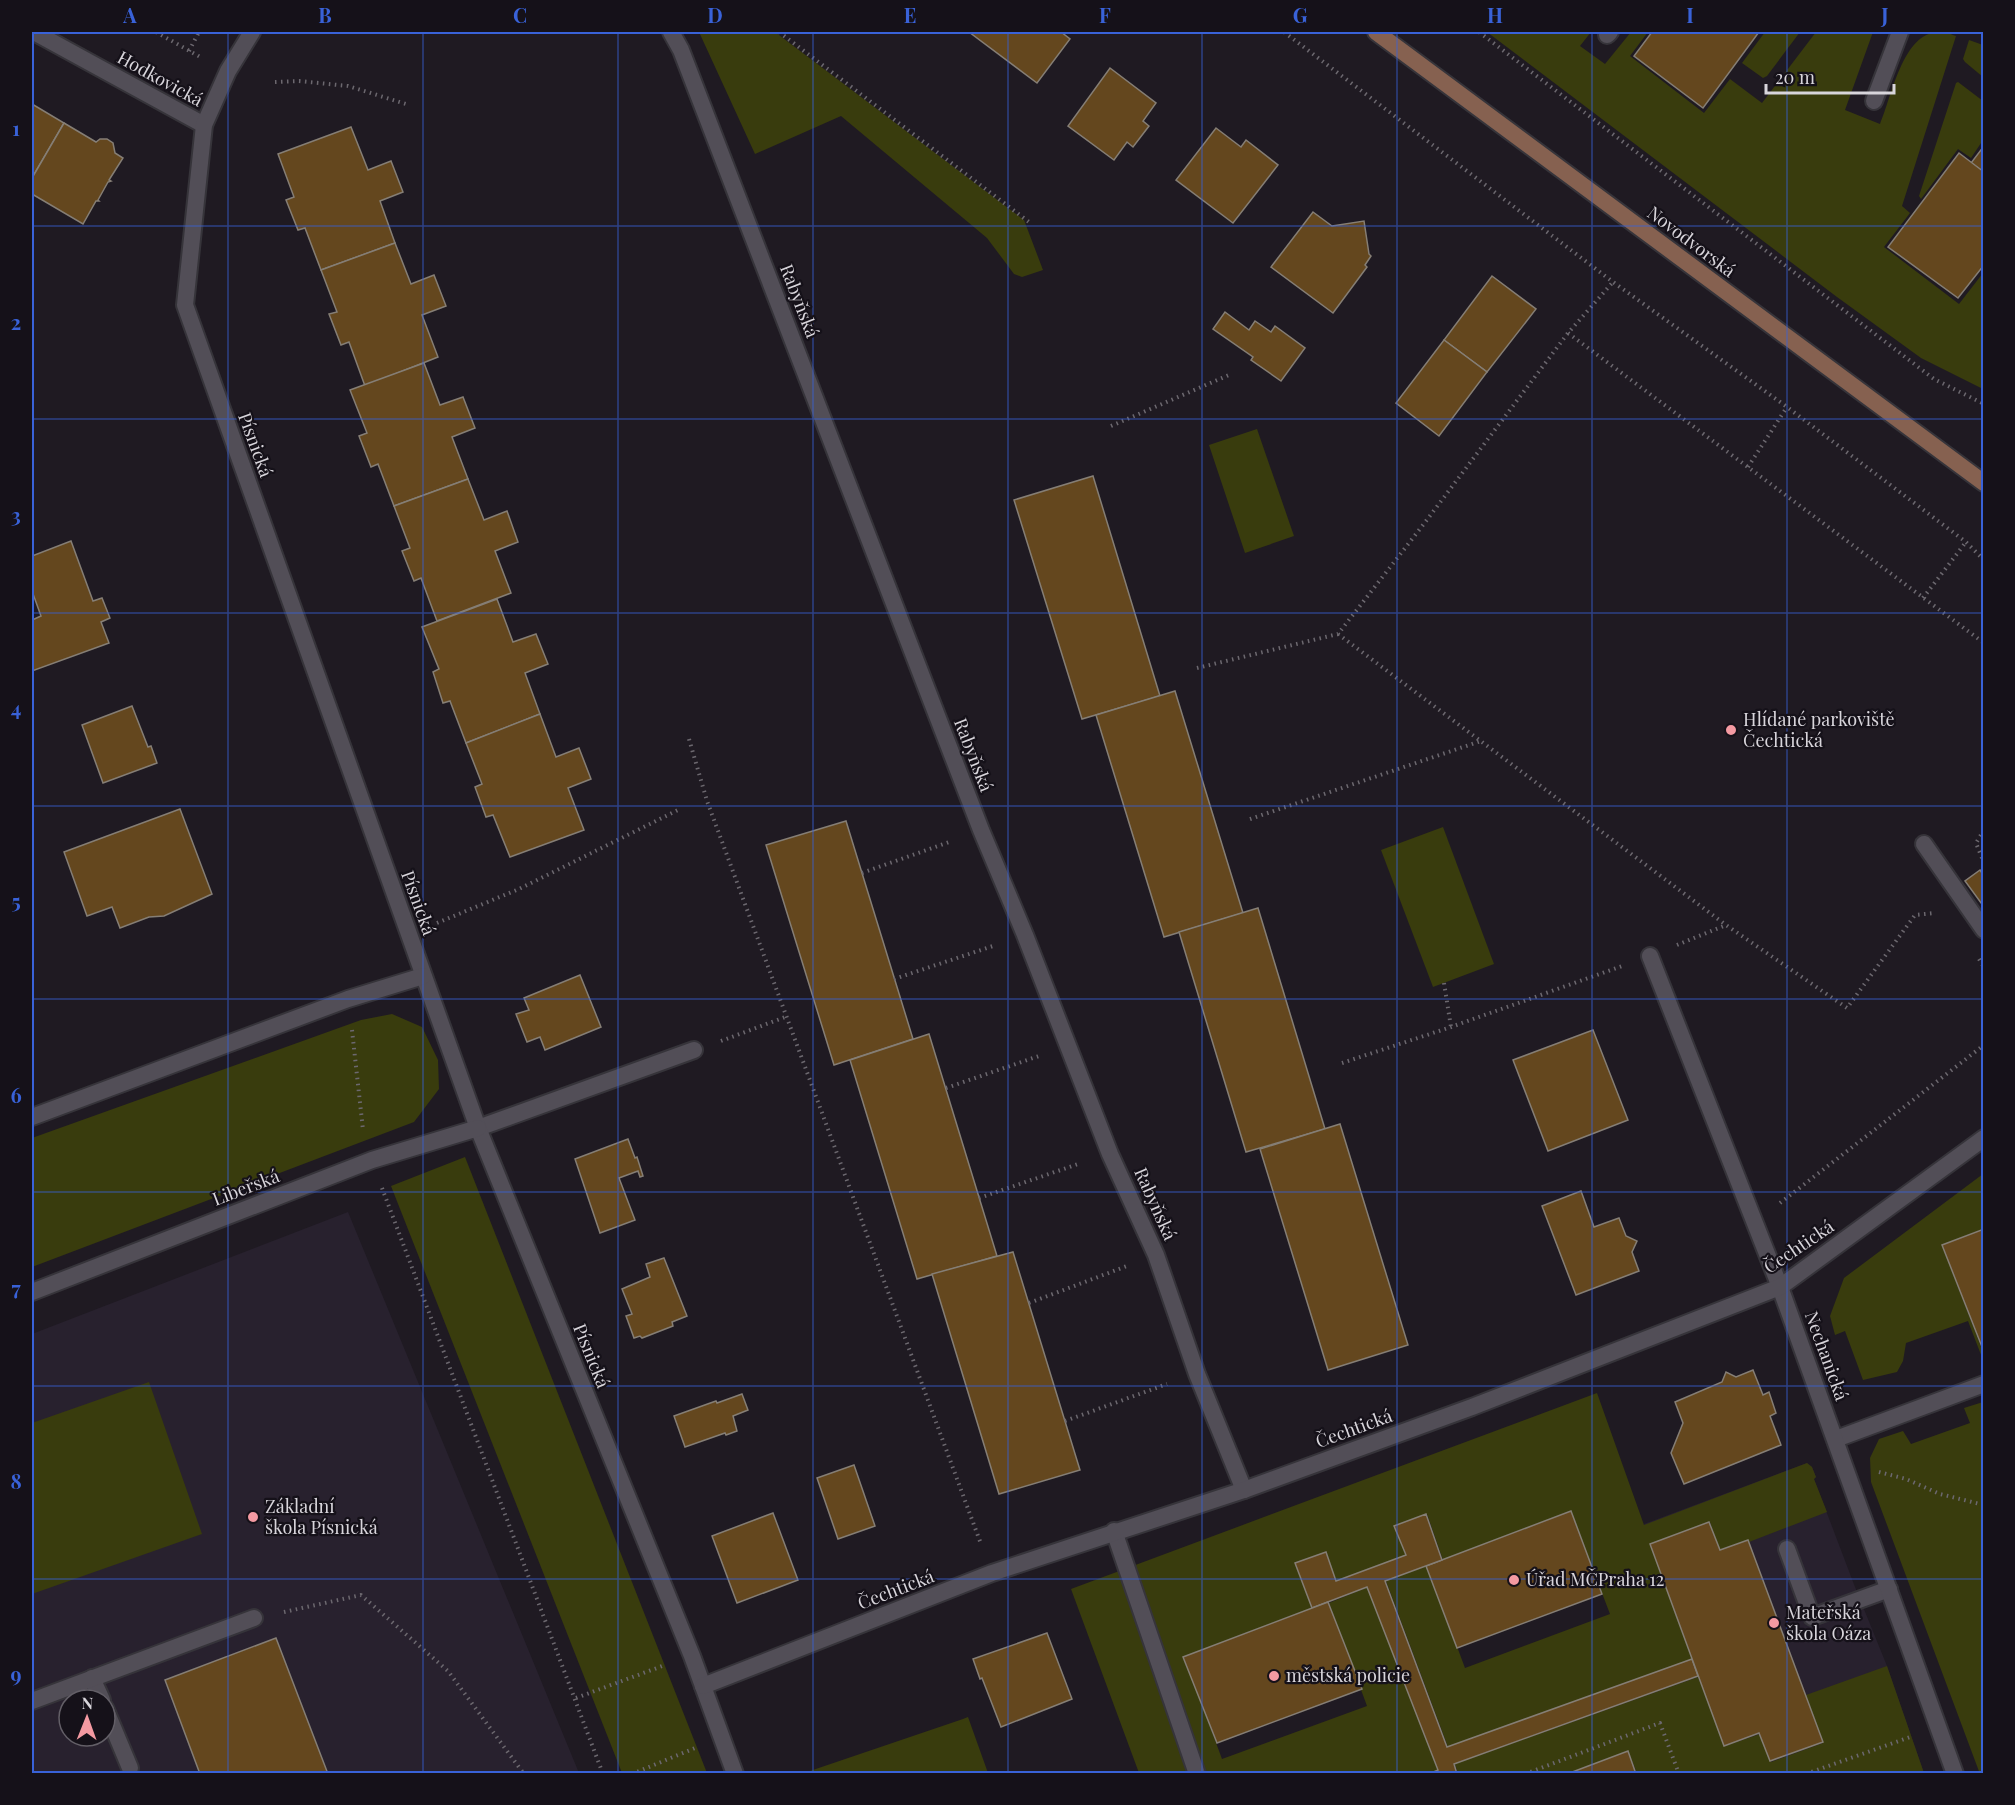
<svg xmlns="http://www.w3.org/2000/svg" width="2015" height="1805" viewBox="0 0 2015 1805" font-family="'Playfair Display',serif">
  <rect width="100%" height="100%" fill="#1f1a22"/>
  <!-- built -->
  <g fill="#28212e" fill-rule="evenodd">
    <path d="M348 1212 579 1773 32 1774V1334ZM69 1700H105V1736H69Z"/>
    <path d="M1807 1463 1812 1467 1816 1477 1814 1479 1855 1587 1887 1666 1924 1773 1457 1774 1454 1764 1698 1676 1644 1524Z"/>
  </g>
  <!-- green -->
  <g fill="#393c0d">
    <path d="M699 32H775L1024 220 1043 270 1022 277 1014 274 987 238 841 116 755 154Z"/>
    <path d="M1487 32H1591L1580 46 1605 64 1631 32H1648L1630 56 1704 113 1730 79 1762 103 1816 32H1873L1845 110 1880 124C1892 97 1903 28 1943 32 1947 32 1952 35 1956 36L1902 206 1910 213 1884 247 1959 304 1983 273V389L1921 358 1837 297Z"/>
    <path d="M1765 32H1800L1767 76 1763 78 1742 63Z"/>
    <path d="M1969 40 1983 45V77L1965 62 1963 59Z"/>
    <path d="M1958 82 1983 101V140L1971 158 1958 149 1921 199 1919 196 1956 83Z"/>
    <path d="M1257 429 1294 536 1245 553 1209 445Z"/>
    <path d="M1443 827 1494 964 1433 987 1381 850Z"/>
    <path d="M392 1014 422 1027 438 1060 439 1089 414 1122 32 1267V1138L361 1020Z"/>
    <path d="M465 1157 707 1773H622L391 1186Z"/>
    <path d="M1983 1174V1229L1942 1245 1983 1352V1360L1968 1321 1906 1343 1903 1361 1897 1372 1863 1380 1845 1331 1835 1335 1830 1316 1844 1278Z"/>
    <path d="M149 1382 202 1534 32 1594V1423Z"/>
    <path d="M1597 1393 1644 1525 1807 1463 1812 1467 1816 1477 1814 1479 1827 1512 1749 1542 1748 1540 1719 1550 1710 1522 1651 1545 1693 1659 1448 1747 1386 1581 1427 1566 1465 1668 1610 1614 1571 1512 1443 1560 1427 1514 1395 1526 1406 1555 1336 1581 1326 1552 1296 1564 1313 1609 1187 1664 1222 1759 1367 1706 1329 1603 1368 1587 1438 1771 1432 1773H1139L1071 1589Z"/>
    <path d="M1983 1402 1984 1773 1980 1774 1871 1482 1870 1458 1879 1439 1903 1431 1911 1444 1970 1423 1964 1408Z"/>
    <path d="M1887 1666 1924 1773H1637L1628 1751 1568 1773H1458L1455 1764 1698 1677 1725 1746 1760 1734 1771 1762 1823 1743 1806 1695Z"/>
    <path d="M968 1717 988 1773H804L963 1719Z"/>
  </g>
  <!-- building -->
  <g fill="#64471e" stroke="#857e75" stroke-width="1.5">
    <path d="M969 32H1061L1070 39 1037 83Z"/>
    <path d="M1652 32H1759L1703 108 1634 56Z"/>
    <path d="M1110 68 1156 103 1143 121 1149 126 1133 147 1127 142 1114 160 1068 126Z"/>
    <path d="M32 104 64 123 32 178Z"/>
    <path d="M64 123 96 142 100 139H107L113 143 115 153 123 158 109 180 111 181 108 182 98 200 99 201H96L83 224 32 194V178Z"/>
    <path d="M351 127 368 170 391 161 403 192 380 201 395 243 321 270 305 228 298 230 286 200 294 197 278 154Z"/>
    <path d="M1216 128 1241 147 1246 140 1278 165 1233 223 1176 180Z"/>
    <path d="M1984 146V172L1971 163Z"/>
    <path d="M1959 153 1984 172V265L1958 298 1888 247Z"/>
    <path d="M1313 212 1332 226 1364 221 1369 254 1371 256 1365 265 1367 267 1333 313 1271 267Z"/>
    <path d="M395 243 411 284 434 275 446 306 422 315 438 357 365 386 349 342 341 345 329 314 337 312 321 270Z"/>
    <path d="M1492 276 1536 309 1487 372 1444 340Z"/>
    <path d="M1225 312 1249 330 1255 321 1271 332 1275 326 1305 348 1281 381 1251 360 1253 357 1213 329Z"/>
    <path d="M1444 340 1487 372 1439 436 1396 403Z"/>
    <path d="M424 363 440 405 463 397 475 428 452 437 468 479 394 506 378 464 371 467 359 436 367 433 350 390Z"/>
    <path d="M1093 476 1160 696 1082 719 1014 500Z"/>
    <path d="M468 479 484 520 507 511 518 542 495 551 511 593 437 621 421 578 414 581 402 551 410 548 394 506Z"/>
    <path d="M71 541 93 601 102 598 110 618 101 622 109 643 32 671V620L41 616 32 591V556Z"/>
    <path d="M497 599 513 642 536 634 548 664 525 673 540 714 466 743 450 701 443 703 433 672 439 669 422 627Z"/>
    <path d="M1175 691 1243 913 1164 937 1096 715Z"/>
    <path d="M132 706 148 747 151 746 157 763 103 783 82 725Z"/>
    <path d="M540 714 556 757 579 748 591 779 568 788 584 830 510 857 493 815 486 817 475 787 482 784 466 743Z"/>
    <path d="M180 809 212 894 164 916 149 917 120 928 112 907 87 916 64 852Z"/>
    <path d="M846 821 913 1039 834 1065 766 845Z"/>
    <path d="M1980 870 1984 876V907L1965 881Z"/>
    <path d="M1258 908 1325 1129 1246 1152 1179 932Z"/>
    <path d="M580 975 601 1027 545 1050 540 1037 527 1042 516 1014 529 1010 524 998Z"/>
    <path d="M1593 1030 1628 1120 1548 1151 1513 1060Z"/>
    <path d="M929 1034 997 1256 917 1279 850 1060Z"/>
    <path d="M1340 1124 1408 1345 1328 1370 1260 1149Z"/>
    <path d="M628 1139 635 1158 637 1157 643 1176 640 1177 638 1171 619 1178 635 1220 600 1233 575 1159Z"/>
    <path d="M1581 1191 1594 1227 1619 1218 1626 1236 1637 1241 1632 1252 1639 1271 1576 1295 1542 1206Z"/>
    <path d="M1984 1229V1352L1942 1245Z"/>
    <path d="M1013 1252 1080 1470 999 1494 932 1274Z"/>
    <path d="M664 1258 687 1316 672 1322 673 1326 642 1338 640 1336 634 1338 626 1316 632 1314 622 1289 650 1277 646 1264Z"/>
    <path d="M1753 1370 1763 1395 1769 1392 1776 1413 1770 1416 1781 1445 1684 1484 1671 1453 1683 1423 1675 1402 1722 1382 1726 1372 1736 1377Z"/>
    <path d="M742 1394 748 1410 733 1416 737 1431 726 1435 725 1433 685 1447 674 1416 716 1401 717 1403Z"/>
    <path d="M854 1465 875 1526 838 1539 817 1478Z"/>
    <path d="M1571 1511 1602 1594 1457 1648 1426 1566Z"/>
    <path d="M773 1513 798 1580 737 1603 712 1536Z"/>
    <path d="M1426 1514 1442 1560 1385 1581 1447 1747 1692 1659 1698 1676 1454 1764 1457 1774H1429L1438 1770 1367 1587 1312 1608 1295 1563 1326 1552 1336 1581 1406 1555 1394 1526Z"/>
    <path d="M1709 1522 1720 1550 1748 1540 1823 1742 1770 1761 1759 1733 1724 1746 1650 1544Z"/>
    <path d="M1328 1602 1362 1689 1217 1743 1183 1657Z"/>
    <path d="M1047 1633 1072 1699 1001 1727 982 1678 980 1679 973 1659Z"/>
    <path d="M276 1638 328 1774H200L165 1680Z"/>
    <path d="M1628 1751 1636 1774H1567Z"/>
  </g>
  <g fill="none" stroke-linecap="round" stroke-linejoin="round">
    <!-- service casing -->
    <g stroke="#36343a" stroke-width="20">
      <g id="service">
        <path d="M1607 35 1610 32"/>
        <path d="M1874 101 1900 32"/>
        <path d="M1924 844 1984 930"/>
        <path d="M478 1128 694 1050"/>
        <path d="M1836 1439 1984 1384"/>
        <path d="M1114 1531 1197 1774"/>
        <path d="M1787 1549 1812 1617 1889 1589"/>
        <path d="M92 1678 102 1700"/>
        <path d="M32 1701 254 1618"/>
        <path d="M105 1708 130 1768"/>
      </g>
    </g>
    <!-- minor casing -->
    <g stroke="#36343a" stroke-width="20">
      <g id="minor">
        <path d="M34 32 204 125"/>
        <path d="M252 32 228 71 204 125 185 305 478 1128 692 1656 735 1774"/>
        <path d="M671 32 681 50 981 830 1025 935 1110 1154 1156 1255 1197 1374 1244 1490"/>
        <path d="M1650 956 1780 1287 1955 1774"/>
        <path d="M32 1117 348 999 423 976"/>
        <path d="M32 1292 372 1160 478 1128"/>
        <path d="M703 1686 992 1573 1244 1490 1472 1407 1780 1287 1984 1138"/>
      </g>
    </g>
    <!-- secondary casing -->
    <g stroke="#36343a" stroke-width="20">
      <path id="secondary" d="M1376 32 1984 483"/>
    </g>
    <!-- path -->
    <g stroke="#6c686f" stroke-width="4" stroke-dasharray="1.5 4.5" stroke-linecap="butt">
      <path d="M156 32 202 58"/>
      <path d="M779 32 1029 222"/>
      <path d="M1284 32 1613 282 1787 407 1966 542 1984 560"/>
      <path d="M1479 32 1934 379 1984 404"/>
      <path d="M189 51 199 32"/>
      <path d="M275 82 299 81 348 86 406 104"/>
      <path d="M1568 333 1984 643"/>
      <path d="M1111 426 1229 375"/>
      <path d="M1748 467 1787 407"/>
      <path d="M1923 598 1966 542"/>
      <path d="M1338 634 1726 925 1847 1008 1915 915 1935 913"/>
      <path d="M1197 668 1338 634 1423 525 1568 333 1613 282"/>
      <path d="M689 739 707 801 981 1544"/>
      <path d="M1250 819 1481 741"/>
      <path d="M1984 830 1976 843 1984 863"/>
      <path d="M862 873 952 841"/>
      <path d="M437 923 519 889 678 810"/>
      <path d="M1677 945 1726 925"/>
      <path d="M1979 959 1984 967"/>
      <path d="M894 979 996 945"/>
      <path d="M1444 983 1451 1027"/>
      <path d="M352 1030 363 1130"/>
      <path d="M721 1041 788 1016"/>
      <path d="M1342 1063 1451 1027 1622 966"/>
      <path d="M946 1088 1039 1056"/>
      <path d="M382 1188 603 1774"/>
      <path d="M979 1198 1081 1163"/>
      <path d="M1780 1203 1984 1045"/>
      <path d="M1029 1303 1127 1266"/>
      <path d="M1065 1421 1167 1384"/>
      <path d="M1879 1472 1906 1479 1940 1494 1984 1505"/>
      <path d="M284 1612 361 1595 448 1671 524 1774"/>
      <path d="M576 1698 665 1665"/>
      <path d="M632 1774 695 1748"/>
      <path d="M1525 1774 1660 1723 1679 1774"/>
      <path d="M1806 1774 1910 1737"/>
    </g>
    <!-- service -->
    <use href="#service" stroke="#524e57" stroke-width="16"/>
    <!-- minor -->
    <use href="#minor" stroke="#524e57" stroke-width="16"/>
    <!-- secondary -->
    <use href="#secondary" stroke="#866150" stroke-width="16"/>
  </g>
  <!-- grid -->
  <path fill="none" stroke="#3962d8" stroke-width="1.5" stroke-opacity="0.55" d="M228 32V1774M423 32V1774M618 32V1774M813 32V1774M1008 32V1774M1202 32V1774M1397 32V1774M1592 32V1774M1787 32V1774M32 226H1984M32 419H1984M32 613H1984M32 806H1984M32 999H1984M32 1192H1984M32 1386H1984M32 1579H1984"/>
  <!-- markers -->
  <g fill="#f49aa2" stroke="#151119" stroke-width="2">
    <circle cx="1731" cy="730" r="6"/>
    <circle cx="253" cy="1517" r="6"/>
    <circle cx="1514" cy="1580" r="6"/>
    <circle cx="1774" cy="1623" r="6"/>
    <circle cx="1274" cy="1676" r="6"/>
  </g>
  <g text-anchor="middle" stroke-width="4.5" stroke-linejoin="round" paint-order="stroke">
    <!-- street labels -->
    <g font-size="18" fill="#d8d5db" stroke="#151119">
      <text transform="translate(160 79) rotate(29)" y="6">Hodkovická</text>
      <text transform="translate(1691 242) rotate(37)" y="6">Novodvorská</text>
      <text transform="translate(799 301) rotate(69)" y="6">Rabyňská</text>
      <text transform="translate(255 445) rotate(70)" y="6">Písnická</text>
      <text transform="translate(973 755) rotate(69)" y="6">Rabyňská</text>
      <text transform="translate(418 903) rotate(70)" y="6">Písnická</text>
      <text transform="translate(246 1188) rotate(-21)" y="6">Libeřská</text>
      <text transform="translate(1155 1204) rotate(66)" y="6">Rabyňská</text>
      <text transform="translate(1799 1247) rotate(-34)" y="6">Čechtická</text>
      <text transform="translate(591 1356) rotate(68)" y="6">Písnická</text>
      <text transform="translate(1826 1356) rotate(70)" y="6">Nechanická</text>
      <text transform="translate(1354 1429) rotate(-20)" y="6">Čechtická</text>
      <text transform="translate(896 1590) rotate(-21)" y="6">Čechtická</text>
    </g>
    <!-- poi labels -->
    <g font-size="18" fill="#d8d5db" stroke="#151119" text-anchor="start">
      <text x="1743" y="726">Hlídané parkoviště<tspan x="1743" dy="21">Čechtická</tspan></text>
      <text x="265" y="1513">Základní<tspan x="265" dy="21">škola Písnická</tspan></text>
      <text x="1526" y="1586">Úřad MČPraha 12</text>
      <text x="1786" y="1619">Mateřská<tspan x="1786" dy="21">škola Oáza</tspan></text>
      <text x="1286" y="1682">městská policie</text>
    </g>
  </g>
  <!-- border -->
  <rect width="2015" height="1805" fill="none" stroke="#151119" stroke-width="66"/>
  <!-- north arrow -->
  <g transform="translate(87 1718) rotate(1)"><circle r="28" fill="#151119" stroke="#635f67" stroke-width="1.5"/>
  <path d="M0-4.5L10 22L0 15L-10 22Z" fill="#f49aa2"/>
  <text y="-9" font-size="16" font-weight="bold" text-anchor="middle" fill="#d8d5db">N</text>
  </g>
  <!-- scale -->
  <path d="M1766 84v9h128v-9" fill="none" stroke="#d8d5db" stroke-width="3"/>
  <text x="1775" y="84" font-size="18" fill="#d8d5db" stroke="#151119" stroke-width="4.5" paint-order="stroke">20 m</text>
  <rect x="33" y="33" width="1949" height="1739" fill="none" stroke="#3962d8" stroke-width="2"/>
  <g font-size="20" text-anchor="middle" font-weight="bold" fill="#3962d8">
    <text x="130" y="23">A</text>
    <text x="325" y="23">B</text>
    <text x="520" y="23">C</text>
    <text x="715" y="23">D</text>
    <text x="910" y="23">E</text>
    <text x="1105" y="23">F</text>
    <text x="1300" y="23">G</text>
    <text x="1495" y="23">H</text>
    <text x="1690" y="23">I</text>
    <text x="1885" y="23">J</text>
    <text x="16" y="136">1</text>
    <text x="16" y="330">2</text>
    <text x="16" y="523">3</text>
    <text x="16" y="716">4</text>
    <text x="16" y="909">5</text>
    <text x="16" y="1103">6</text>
    <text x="16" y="1296">7</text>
    <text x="16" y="1489">8</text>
    <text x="16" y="1682">9</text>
  </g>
</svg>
